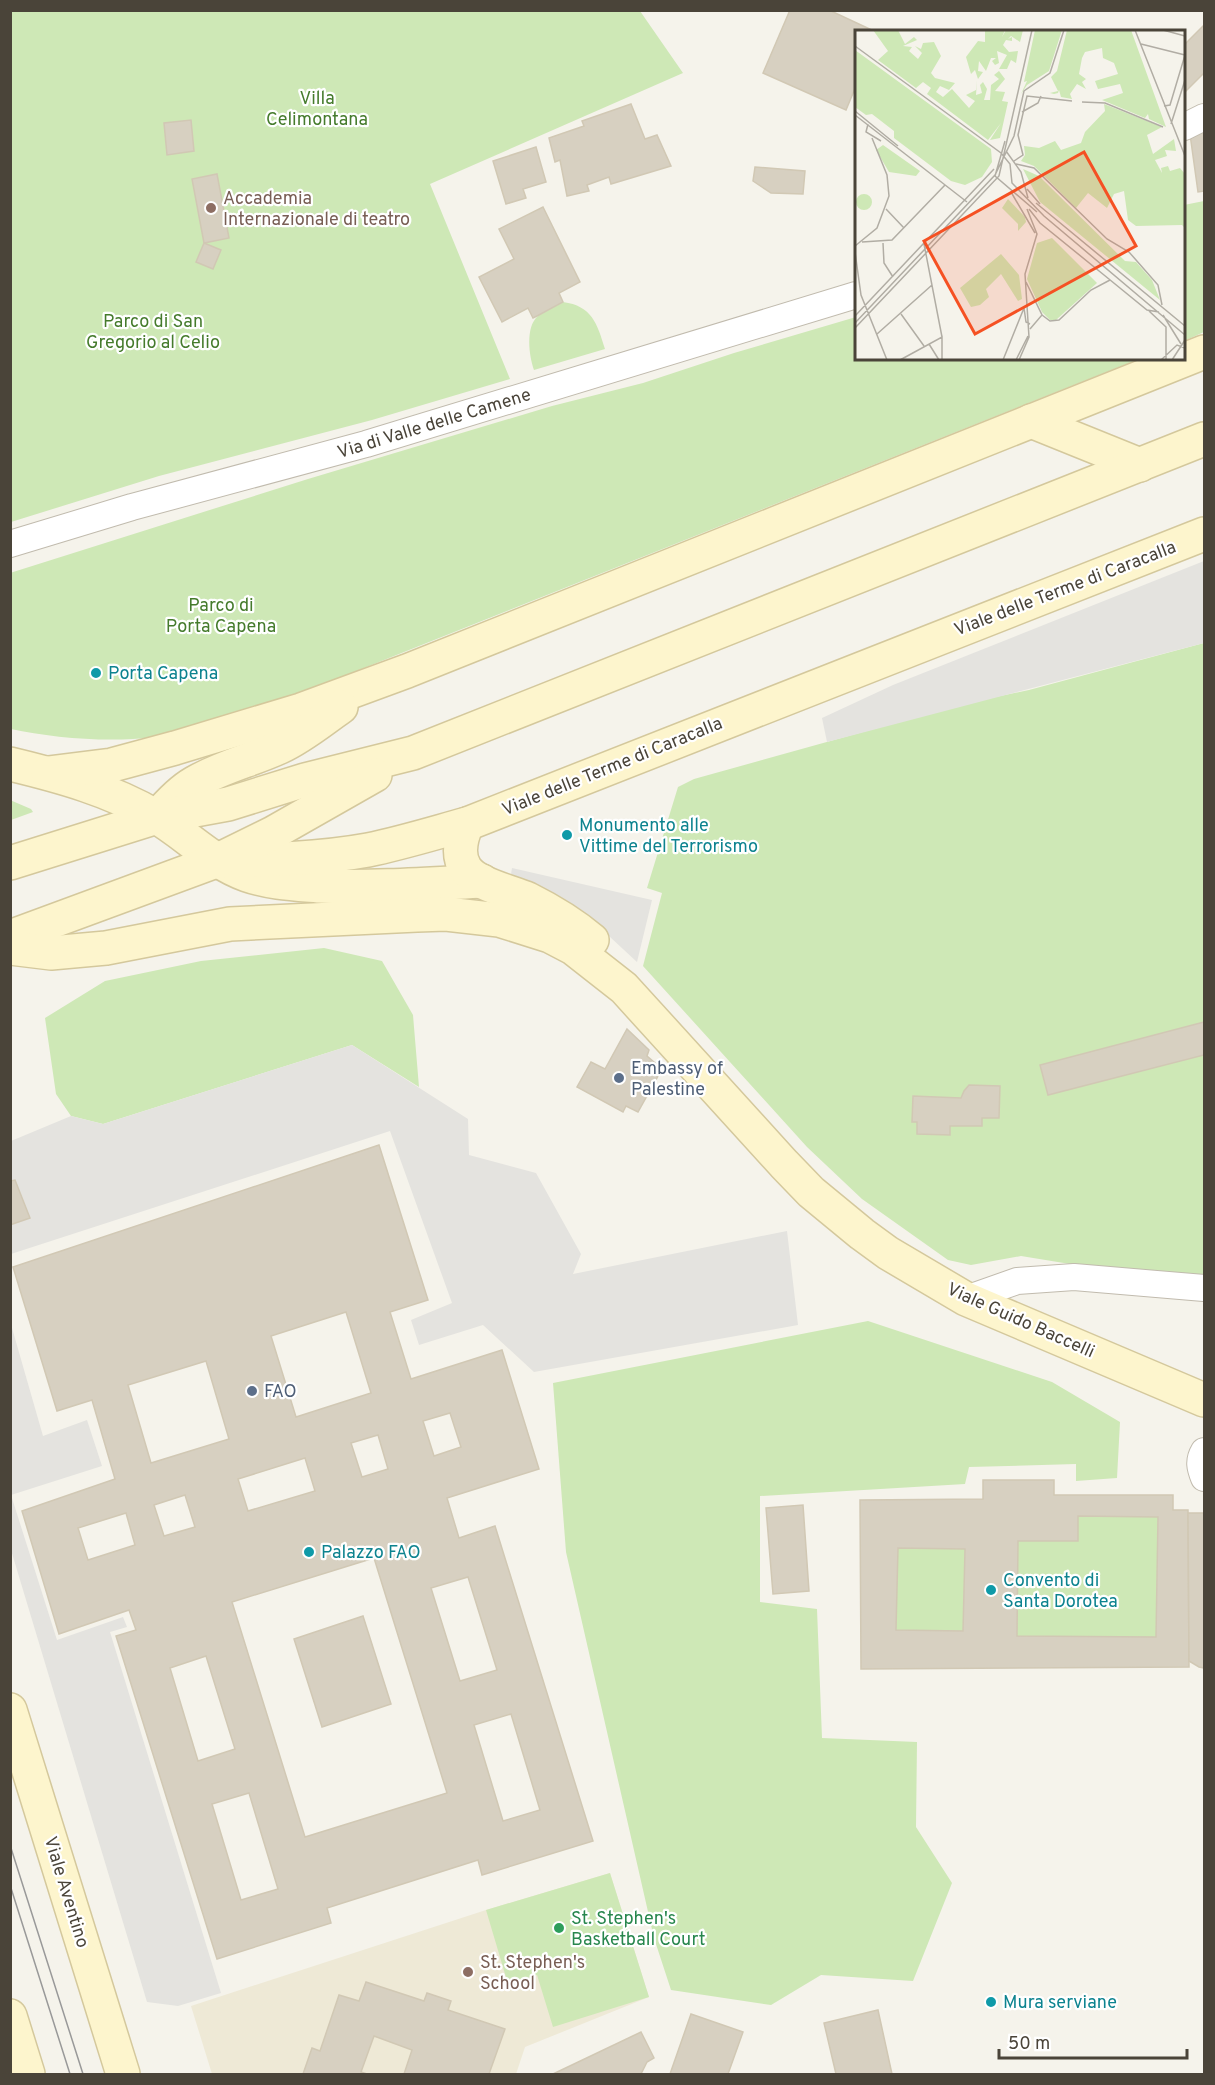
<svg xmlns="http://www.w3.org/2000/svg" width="1215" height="2085" viewBox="0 0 1215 2085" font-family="Overpass,sans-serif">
  <rect width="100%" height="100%" fill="#f5f3eb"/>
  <!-- education -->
  <path fill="#eee9d6" d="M610 1873 649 1997 525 2047 516 2074H212L191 2006 486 1910Z"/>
  <!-- green -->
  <g fill="#cee8b6">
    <path d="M11 11H640L683 73 430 184 510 379 372 420 159 476 11 522Z"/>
    <path d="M1204 201V332L1184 341V205Z"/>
    <path d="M563 302C592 306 597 323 605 349L534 370C529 356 525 327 538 316 544 310 556 307 563 302Z"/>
    <path d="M856 317V358L1139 359 256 711C222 720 188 732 153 737 111 743 52 738 11 729L10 573 308 479 552 406 643 383 734 353Z"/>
    <path d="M1204 643V1275L1070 1264 1021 1256 971 1265 948 1260 862 1199 807 1147 643 966 662 893 647 888 678 787 694 779 967 703 1029 690Z"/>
    <path d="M10 800 31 809 33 812 11 820Z"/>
    <path d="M324 948 382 961 413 1015 419 1087 352 1045 103 1124 71 1116 56 1094 45 1018 105 981 201 961Z"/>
    <path d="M868 1321 1052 1382 1120 1422 1117 1478 1076 1481V1464L969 1467 965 1484 760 1496V1602L817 1609 822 1738 917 1742 916 1827 952 1883 913 1981 821 1975 771 2005 671 1990 654 1938 566 1552 553 1383Z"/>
    <path d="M1078 1516 1158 1517 1156 1637 1017 1636 1018 1541H1078Z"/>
    <path d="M898 1548 965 1549 963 1631 896 1630Z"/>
    <path d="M610 1873 649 1997 553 2027 537 1975 508 1984 486 1910Z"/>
  </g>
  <!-- parking -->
  <g fill="#e4e3df">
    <path d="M1204 561V643L827 742 822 718 893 685Z"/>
    <path d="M512 868 652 900 637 962 609 936 579 912 511 874Z"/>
    <path d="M352 1045 468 1119 469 1155 536 1173 581 1254 573 1274 787 1231 798 1325 534 1372 483 1325 419 1345 411 1320 452 1303 390 1131 11 1254V1141L71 1116 103 1124Z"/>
    <path d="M10 1321 43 1436 87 1420 102 1466 11 1495 57 1640 123 1617 127 1627 110 1632 221 1993 178 2006 147 2002 11 1550Z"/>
  </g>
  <!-- building -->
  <g fill="#d7d0c1" stroke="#d1c8b4" stroke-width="1.5" fill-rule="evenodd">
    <path d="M790 10H829L876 32H856V86L846 110 763 73Z"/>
    <path d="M1204 25V73L1184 93V45Z"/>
    <path d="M631 104 645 139 657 135 671 166 611 184 609 177 587 185 589 191 567 196 560 160 555 162 549 138 584 126 582 121Z"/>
    <path d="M191 120 194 151 167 155 164 123Z"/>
    <path d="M1204 131V191L1198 192 1190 134Z"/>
    <path d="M536 147 546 182 523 189 526 198 506 204 493 161Z"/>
    <path d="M755 167 805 171 803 194 771 193 753 181Z"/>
    <path d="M217 174 229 238 204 243 192 179Z"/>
    <path d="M543 207 580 282 559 293 563 302 537 316 533 318 528 308 502 322 479 277 514 259 499 229Z"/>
    <path d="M204 243 221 250 213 269 196 262Z"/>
    <path d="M1204 1022V1055L1048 1095 1040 1065Z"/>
    <path d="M627 1029 649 1050 647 1056 662 1069 638 1112 626 1106 623 1112 577 1087 591 1062 605 1069Z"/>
    <path d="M969 1085 1000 1086 999 1118H982V1126H950V1135L917 1134V1122H912L913 1096 961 1098 964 1091Z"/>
    <path d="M379 1145 428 1300 390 1312 411 1379 502 1350 539 1469 447 1498 459 1538 495 1526 593 1841 482 1875 478 1860 327 1908 331 1923 217 1959 116 1636 136 1630 129 1610 59 1634 22 1511 115 1479 92 1400 57 1411 13 1267ZM346 1312 371 1393 296 1417 271 1336ZM206 1361 229 1439 151 1463 128 1385ZM450 1413 461 1447 434 1456 423 1421ZM378 1435 388 1469 362 1477 351 1443ZM305 1458 315 1491 248 1511 238 1479ZM185 1495 195 1527 164 1536 154 1505ZM126 1513 135 1545 88 1560 78 1528ZM374 1558 447 1793 305 1837 232 1602ZM468 1577 497 1670 460 1681 431 1588ZM206 1656 235 1749 198 1761 170 1668ZM511 1714 540 1810 503 1821 474 1725ZM249 1793 278 1889 241 1900 212 1804Z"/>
    <path d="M15 1180 30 1218 10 1225V1181Z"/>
    <path d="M983 1480H1054V1495H1173V1510H1188L1189 1667 861 1669 860 1500 983 1499ZM1078 1516 1158 1517 1156 1637 1017 1636 1018 1541H1078ZM898 1548 965 1549 963 1631 896 1630Z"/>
    <path d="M803 1505 809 1591 773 1594 766 1508Z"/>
    <path d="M1188 1513H1204V1668L1199 1667 1189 1661Z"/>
    <path d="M363 1616 391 1704 322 1727 294 1639Z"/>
    <path d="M366 1982 424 2001 427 1993 451 2001 448 2010 505 2029 489 2074H404L412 2050 374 2036 361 2072 367 2074H303L312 2048 320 2051 339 1995 359 2001Z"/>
    <path d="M878 2010 892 2074H836L824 2023Z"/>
    <path d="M691 2014 743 2032 728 2074H670Z"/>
    <path d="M641 2032 654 2058 647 2062 641 2074H553Z"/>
  </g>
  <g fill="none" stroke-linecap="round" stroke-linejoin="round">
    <!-- street casing -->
    <g stroke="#c1bbae" stroke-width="28">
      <g id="street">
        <path d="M1184 127 1204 117"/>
        <path d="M10 544 132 507 366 444 856 295"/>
        <path d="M966 1299 1017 1281 1074 1277 1204 1288"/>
        <path d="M1204 1451C1198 1461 1200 1468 1204 1478"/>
      </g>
    </g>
    <!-- secondary casing -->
    <g stroke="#d4c89c" stroke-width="36">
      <g id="secondary">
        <path d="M1031 421 1140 465"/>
        <path d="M10 764C60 776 111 790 155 816 187 835 211 862 247 875 270 883 293 884 318 886 373 888 427 884 482 881"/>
        <path d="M48 773 112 765 175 748 301 710 407 671 1204 352"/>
        <path d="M157 817C168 804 180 791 194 783 221 767 252 760 280 747 302 737 321 721 341 707"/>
        <path d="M467 824C461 838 456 855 466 869 477 885 510 891 528 899 552 911 572 923 592 940"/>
        <path d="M216 861C266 860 319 859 368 850 402 843 434 833 467 824L1204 534"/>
        <path d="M10 863 157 817 228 804 305 780 413 753 1204 439"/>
        <path d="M10 937 216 861 273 833 375 775"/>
        <path d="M10 948 51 953 106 948 230 924 417 915 446 914 499 920 550 936 573 948 624 988 784 1164 811 1192 862 1234 888 1253 966 1299 1204 1400"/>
        <path d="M10 1710 123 2074"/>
        <path d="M10 2016 28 2074"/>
      </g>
    </g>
    <!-- street -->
    <use href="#street" stroke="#fff" stroke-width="26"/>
    <!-- secondary -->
    <use href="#secondary" stroke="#fdf5cd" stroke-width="33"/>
    <!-- tram -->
    <g stroke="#999" stroke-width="1.5">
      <path d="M10 1845 83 2074"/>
      <path d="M10 1885 70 2074"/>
    </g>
  </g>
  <!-- markers -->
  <g fill="#8d6e63" stroke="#fff" stroke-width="2">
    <circle cx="211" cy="208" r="6"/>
    <circle cx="468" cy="1972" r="6"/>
  </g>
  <g fill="#0f9aa8" stroke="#fff" stroke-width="2">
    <circle cx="96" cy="673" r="6"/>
    <circle cx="567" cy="835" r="6"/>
    <circle cx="309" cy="1552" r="6"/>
    <circle cx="991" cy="1590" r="6"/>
    <circle cx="991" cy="2002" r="6"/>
  </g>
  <g fill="#5c6f8a" stroke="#fff" stroke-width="2">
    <circle cx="619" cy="1078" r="6"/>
    <circle cx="252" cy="1391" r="6"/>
  </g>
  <circle fill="#2e9e5b" stroke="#fff" stroke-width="2" cx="559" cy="1928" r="6"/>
  <g text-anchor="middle" stroke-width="4.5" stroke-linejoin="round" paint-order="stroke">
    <!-- park labels -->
    <g font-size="18" fill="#457b2c" stroke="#fff">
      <text x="317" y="104">Villa<tspan x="317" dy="21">Celimontana</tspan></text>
      <text x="153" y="327">Parco di San<tspan x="153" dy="21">Gregorio al Celio</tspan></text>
      <text x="221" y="611">Parco di<tspan x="221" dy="21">Porta Capena</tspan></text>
    </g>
    <!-- education labels -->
    <g font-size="18" fill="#785e54" stroke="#fff" text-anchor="start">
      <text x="223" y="204">Accademia<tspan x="223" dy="21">Internazionale di teatro</tspan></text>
      <text x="480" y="1968">St. Stephen's<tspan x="480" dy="21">School</tspan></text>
    </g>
    <!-- street labels -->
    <g font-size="18" fill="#4a4439" stroke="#fff">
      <text transform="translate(434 423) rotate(-17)" y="6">Via di Valle delle Camene</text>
      <text transform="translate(1065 588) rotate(-21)" y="6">Viale delle Terme di Caracalla</text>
      <text transform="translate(612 766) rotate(-22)" y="6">Viale delle Terme di Caracalla</text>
      <text transform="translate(1021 1320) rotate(24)" y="6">Viale Guido Baccelli</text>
      <text transform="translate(67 1892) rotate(73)" y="6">Viale Aventino</text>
    </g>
    <!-- culture labels -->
    <g font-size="18" fill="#0d838f" stroke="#fff" text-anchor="start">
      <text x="108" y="679">Porta Capena</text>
      <text x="579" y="831">Monumento alle<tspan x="579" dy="21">Vittime del Terrorismo</tspan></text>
      <text x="321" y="1558">Palazzo FAO</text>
      <text x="1003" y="1586">Convento di<tspan x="1003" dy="21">Santa Dorotea</tspan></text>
      <text x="1003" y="2008">Mura serviane</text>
    </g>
    <!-- service labels -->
    <g font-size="18" fill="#4e5e75" stroke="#fff" text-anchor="start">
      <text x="631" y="1074">Embassy of<tspan x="631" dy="21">Palestine</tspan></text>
      <text x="264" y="1397">FAO</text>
    </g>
    <!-- leisure labels -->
    <g font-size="18" fill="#27864d" stroke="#fff" text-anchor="start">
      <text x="571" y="1924">St. Stephen's<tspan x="571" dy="21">Basketball Court</tspan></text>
    </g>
  </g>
  <!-- overview -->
  <g transform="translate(855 30)">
    <rect width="330" height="330" fill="#f5f3eb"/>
    <path d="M18 0H43L50 14 59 7 62 10 48 16 57 17 54 21 63 29 67 23 60 16 66 19 68 13 79 12 86 26 76 43 80 48 100 53 94 60 85 56 81 62 88 67 97 59 114 78 120 71 111 65 121 60 122 50 121 65 127 63 125 55 128 52 132 59 129 70H135L136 55 144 49 139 45 144 41 150 49 140 61 150 62 147 71 153 72 145 108 135 110 146 93 133 110 72 64 76 58 68 52 61 58 23 30 33 21ZM130 0H150L147 7 151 0H168L165 12 156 6 153 9 157 7V11L151 10 148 15 154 22 163 21 161 33 156 30 152 39H144L152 25 142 21 144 33 140 35 137 31 141 28H136L131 41 124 31 123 41 128 42 123 49 120 40 116 44 111 27 123 11 130 12ZM180 0H207L194 41 172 55 166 64 172 51 169 52ZM212 0H276L311 97 294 89 293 84 290 88 247 70 268 63 265 54 243 59 240 51 263 44 259 33 248 28 247 18 230 22 227 28 224 44 231 49 227 52 231 59 222 54 215 64 217 69 206 67 204 60 203 63 199 64 195 63 203 61 196 47 202 41ZM0 20 136 119 137 132 127 147 110 155 96 151 39 108V101L17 84 11 85 0 77ZM249 74 307 97 292 105 298 124 319 109 321 121 310 120 312 126 300 130 307 143 306 138 313 136 315 141 325 138 330 144V198L327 195 281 196 273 190 269 161 259 164 252 178 233 163 221 178 179 136 166 131 170 125 169 116 184 118 200 111 206 120 226 113 230 102 250 81ZM28 115 65 141 61 146 34 142 21 120ZM168 139 184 146 270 231 281 232 297 250 305 270 185 172ZM1 172a8 8 0 1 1 16 0a8 8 0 1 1-16 0ZM153 169 170 187 171 192 163 201V194L147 178ZM197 208 242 253 201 290H195L187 282 172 249 182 213ZM146 224 164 245 167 269 163 271 146 244 131 259 134 267 125 275 116 277 105 258Z" fill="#cee8b6"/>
    <path fill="none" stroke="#b1ada4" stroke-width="1.5" d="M280 0 330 126M308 0 330 6M286 14 330 25M0 16 146 123 155 134 157 153 189 186 330 305M227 72 250 73 308 97M309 76 315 75 330 25M0 81 43 116M167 82 183 73 186 66M0 85 112 172M13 94 11 102 26 111M316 94 330 50M150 111 140 146 182 182M151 121 166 142 173 168M159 131 168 125 163 105 172 66 217 71M161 134 179 138 252 209 274 222 303 255 307 275M172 159 185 174M156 162 180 203M181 173 330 296M31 179 49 198M174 179 185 193 249 245 292 280 304 282M7 212 37 210 90 155M28 213 29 233 38 247M69 214 87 307M0 216 22 198 34 166 32 145 17 108M0 222 6 265 32 330M171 252 187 285 175 299M169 278 171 292 175 294M294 281 311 297V330M46 284 69 316M187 285 195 291 204 290 236 260 255 250M308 285 326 314M0 286 139 139M0 293 140 145 159 106 169 61 195 43 209 0M0 298 144 146 177 0M22 304 77 255M74 314 84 330M45 330 87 307V330M148 330 169 278M161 330 173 306M164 330 174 307 170 244 182 204 172 179M306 330 322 315 330 318M317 330 330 310"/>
    <path fill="#f55123" fill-opacity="0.15" stroke="#f55123" stroke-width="3" d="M229 122 281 216 120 304 69 211Z"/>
    <rect width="330" height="330" fill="none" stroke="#4a4439" stroke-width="3"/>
  </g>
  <!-- border -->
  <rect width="1215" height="2085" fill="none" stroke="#4a4439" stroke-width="24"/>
  <!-- scale -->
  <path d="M999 2049v9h188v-9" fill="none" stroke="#4a4439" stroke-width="3"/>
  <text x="1008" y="2049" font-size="18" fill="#4a4439" stroke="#ffffff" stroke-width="4.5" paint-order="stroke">50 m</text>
</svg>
